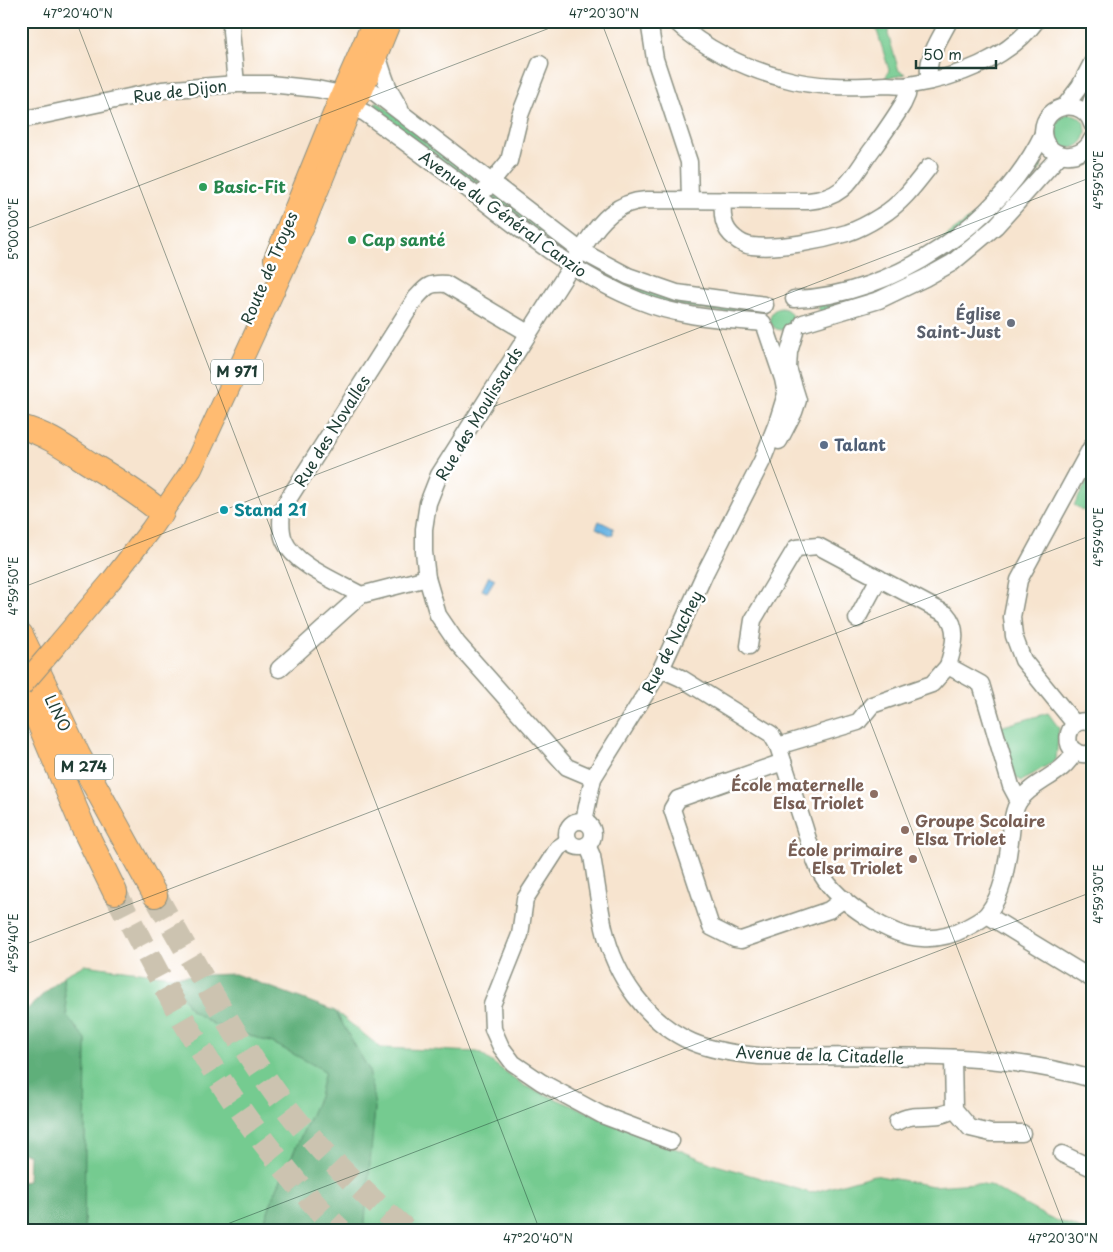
<svg xmlns="http://www.w3.org/2000/svg" width="1113" height="1252" viewBox="0 0 1113 1252" font-family="'Playpen Sans',sans-serif">
  <rect width="100%" height="100%" fill="#fff"/>
  <filter id="ink" filterUnits="userSpaceOnUse"><feTurbulence type="fractalNoise" baseFrequency=".02" numOctaves="2"/><feDisplacementMap in="SourceGraphic" scale="10" xChannelSelector="R" yChannelSelector="G"/><feConvolveMatrix kernelMatrix="1 2 1 2 8 2 1 2 1" color-interpolation-filters="sRGB"/></filter>
  <filter id="wash" filterUnits="userSpaceOnUse"><feTurbulence type="fractalNoise" baseFrequency=".0096" numOctaves="4" result="noise"/><feDisplacementMap in="SourceGraphic" scale="20" xChannelSelector="R" yChannelSelector="G"/><feGaussianBlur stdDeviation="1.12" result="paint"/><feColorMatrix in="noise" values="0 0 0 0 0 0 0 0 0 0 0 0 0 0 0 0 0 1.4 0 .05"/><feComposite in="paint" operator="in"/></filter>
  <g filter="url(#wash)">
    <rect width="100%" height="100%" fill="#f7e4cf"/>
    <!-- green -->
    <g fill="#74cb90" stroke="#4a8462">
      <path d="M874 21H889L888 34 899 71 906 74 885 79 889 70Z"/>
      <path d="M377 101 485 185 481 191 371 109Z"/>
      <circle cx="1069" cy="131" r="17"/>
      <path d="M1036 162 1042 167C1008 206 968 248 923 272 890 290 855 301 820 312L818 306 876 287 1019 183Z"/>
      <path d="M490 189 565 245 561 250 485 194Z"/>
      <path d="M592 264 747 309 748 316 659 303 587 270Z"/>
      <circle cx="781" cy="319" r="11"/>
      <path d="M1092 473V515L1074 505Z"/>
      <path d="M1048 713 1059 728 1056 760 1022 781 1015 777 1000 727Z"/>
      <path d="M84 965 171 976 191 1010 213 1024 273 1043 325 1071 319 1097 274 1195 261 1231H84L86 1040 67 1016 63 976Z"/>
      <path d="M335 1011 381 1048 478 1052 525 1086 713 1164 811 1193 874 1175 933 1186 976 1183 989 1185 1049 1218 1089 1231H364L369 1165 375 1110 369 1070Z"/>
    </g>
    <!-- forest -->
    <g fill="#5faf7a" stroke="#3f7657">
      <path d="M235 974 335 1011 369 1070 375 1107 364 1231H261L274 1195 319 1097 325 1071 273 1043 213 1024 191 1010 171 976Z"/>
      <path d="M63 976 67 1016 86 1040 84 1231H21V1182L28 1181 29 1154 21 1153V1015Z"/>
    </g>
    <!-- water -->
    <g fill="#6cb5e4" stroke="#46798c">
      <path d="M599 521 613 528V534L610 535 596 528Z"/>
      <path d="M489 576 495 579 487 592 482 590Z"/>
    </g>
  </g>
  <g filter="url(#ink)">
    <g fill="none" stroke-linecap="round" stroke-linejoin="round">
      <!-- highway-tunnel -->
      <g stroke="#ccc3b0" stroke-width="24" stroke-dasharray="24 12" stroke-linecap="butt">
        <path d="M115 892C165 989 213 1082 283 1166 301 1189 320 1212 341 1231"/>
        <path d="M155 895C195 965 234 1037 282 1102 318 1150 362 1192 407 1231"/>
      </g>
      <!-- minor casing -->
      <g stroke="#8b9082" stroke-width="19">
        <g id="minor">
          <path d="M232 21 231 31 236 84"/>
          <path d="M649 21 655 59 689 162 690 199"/>
          <path d="M675 21C703 48 744 68 782 78 816 88 852 87 887 85 895 85 903 87 910 85 956 78 1008 59 1036 21"/>
          <path d="M377 54C383 74 388 91 400 108"/>
          <path d="M930 81C924 60 940 39 949 21"/>
          <path d="M345 98 352 107 365 113C404 141 443 170 481 199 530 237 581 278 640 301 679 317 721 319 763 323"/>
          <path d="M1065 106 1080 86 1092 63"/>
          <path d="M1087 114 1092 100"/>
          <path d="M21 120 162 90 236 84H270L317 89 341 94 363 90 374 92 581 251 628 276 677 293 765 305"/>
          <path d="M1092 124C1084 97 1044 103 1043 131 1043 159 1082 164 1092 139"/>
          <path d="M485 190 509 161 520 115 540 64"/>
          <path d="M723 200C722 214 722 228 735 238 739 242 746 245 752 246 780 249 820 241 847 233 859 229 870 223 881 216 901 204 915 185 929 167"/>
          <path d="M794 299C893 296 1000 223 1043 134"/>
          <path d="M803 323 879 300 925 278 952 263 996 226 1060 155"/>
          <path d="M779 441 794 412 798 400 788 368 789 352 795 332"/>
          <path d="M427 578 361 595C338 582 294 565 284 540 280 530 281 519 282 509L416 298C427 286 429 283 446 284L528 333"/>
          <path d="M857 619 879 578"/>
          <path d="M749 646 753 620 796 548 818 546 946 614C960 629 953 648 948 666"/>
          <path d="M279 669 361 595"/>
          <path d="M661 669 681 678 771 734 778 746C787 773 795 799 804 826 809 842 813 860 822 875 838 902 890 937 922 938 937 939 953 935 966 928 973 924 983 920 988 913 1005 891 1007 861 1011 834 1012 823 1013 810 1019 801 1034 780 1063 776 1075 751"/>
          <path d="M1092 723C1063 712 1058 762 1092 753"/>
          <path d="M1075 724 1023 660 1014 636 1012 617 1019 580 1092 446"/>
          <path d="M778 746 858 722 872 705 932 684 948 666 981 684 1011 786 1019 801"/>
          <path d="M783 762 678 799 672 809 711 927 735 939 741 940 829 910 844 899"/>
          <path d="M593 778 567 767 457 643 438 615 427 578 424 552V529L428 503 439 475 586 243C601 220 617 202 646 200L808 201C848 198 853 174 874 147 884 133 894 119 903 104L907 95 908 86"/>
          <circle cx="580" cy="834" r="13"/>
          <path d="M584 821 593 778 661 669 706 571 762 461 777 423 786 394 783 379 766 329"/>
          <path d="M568 841 558 848 525 899 520 935 492 1005 493 1029 501 1047 513 1063 541 1082 602 1115 671 1141"/>
          <path d="M587 845 592 856C596 880 599 904 604 928 615 976 646 1022 692 1042 713 1051 737 1054 759 1056 870 1059 985 1047 1092 1079"/>
          <path d="M987 915 1092 979"/>
          <path d="M953 1058 954 1109 970 1128 991 1133H1022"/>
          <path d="M897 1122C914 1110 937 1122 954 1109"/>
          <path d="M1062 1154 1092 1168"/>
        </g>
      </g>
      <!-- major casing -->
      <g stroke="#8b9082" stroke-width="22">
        <g id="major">
          <path d="M274 259 341 94 373 21"/>
          <path d="M57 645 111 581 151 529 192 469 304 226 352 107 363 90 391 21"/>
        </g>
      </g>
      <!-- highway casing -->
      <g stroke="#8b9082" stroke-width="26">
        <g id="highway">
          <path d="M21 427C48 434 70 451 92 465 117 480 141 495 162 513"/>
          <path d="M21 635 78 755 155 895"/>
          <path d="M21 680 83 827 115 892"/>
        </g>
      </g>
      <!-- minor -->
      <use href="#minor" stroke="#fff" stroke-width="16"/>
      <!-- major -->
      <use href="#major" stroke="#ffbb71" stroke-width="20"/>
      <!-- highway -->
      <use href="#highway" stroke="#ffbb71" stroke-width="24"/>
      <!-- major-bridge casing -->
      <g stroke="#8b9082" stroke-width="22" stroke-linecap="butt">
        <path id="major-bridge" d="M21 687 57 645"/>
      </g>
      <!-- major-bridge -->
      <use href="#major-bridge" stroke="#ffbb71" stroke-width="20"/>
    </g>
  </g>
  <!-- ticks -->
  <path fill="none" stroke="#1f3d34" stroke-width="1" stroke-opacity="0.45" d="M76 21 540 1231M601 21 1066 1231M21 231 568 21M21 588 1092 177M21 946 1092 535M209 1231 1092 892"/>
  <!-- markers -->
  <g fill="#2e9e5b" stroke="#fff" stroke-width="2">
    <circle cx="203" cy="187" r="5"/>
    <circle cx="352" cy="240" r="5"/>
  </g>
  <circle fill="#6b7280" stroke="#fff" stroke-width="2" cx="1011" cy="323" r="5"/>
  <circle fill="#5c6f8a" stroke="#fff" stroke-width="2" cx="824" cy="445" r="5"/>
  <circle fill="#0f9aa8" stroke="#fff" stroke-width="2" cx="224" cy="510" r="5"/>
  <g fill="#8d6e63" stroke="#fff" stroke-width="2">
    <circle cx="874" cy="794" r="5"/>
    <circle cx="905" cy="830" r="5"/>
    <circle cx="913" cy="859" r="5"/>
  </g>
  <g text-anchor="middle" stroke-width="5" stroke-linejoin="round" paint-order="stroke">
    <!-- shield labels -->
    <g fill="#fff" stroke="#627771" stroke-width="1">
      <rect x="211" y="359.5" width="52" height="25" rx="4"/>
      <rect x="55" y="754.5" width="58" height="25" rx="4"/>
    </g>
    <g font-size="15" font-weight="bold" fill="#1f3d34">
      <text x="237" y="377">M 971</text>
      <text x="84" y="772">M 274</text>
    </g>
    <!-- street labels -->
    <g font-size="16" fill="#1f3d34" stroke="#fff">
      <text transform="translate(180 91) rotate(-7)" y="6">Rue de Dijon</text>
      <text transform="translate(503 214) rotate(36)" y="6">Avenue du Général Canzio</text>
      <text transform="translate(269 268) rotate(-67)" y="6">Route de Troyes</text>
      <text transform="translate(479 414) rotate(-59)" y="6">Rue des Moulissards</text>
      <text transform="translate(332 431) rotate(-58)" y="6">Rue des Novalles</text>
      <text transform="translate(672 642) rotate(-63)" y="6">Rue de Nachey</text>
      <text transform="translate(58 713) rotate(64)" y="6">LINO</text>
      <text transform="translate(820 1055) rotate(2)" y="6">Avenue de la Citadelle</text>
    </g>
    <!-- leisure labels -->
    <g font-size="16" font-weight="bold" fill="#27864d" stroke="#fff" text-anchor="start">
      <text x="213" y="193">Basic-Fit</text>
      <text x="362" y="246">Cap santé</text>
    </g>
    <!-- worship labels -->
    <g font-size="16" font-weight="bold" fill="#5b616d" stroke="#fff" text-anchor="end">
      <text x="1001" y="320">Église<tspan x="1001" dy="18">Saint-Just</tspan></text>
    </g>
    <!-- service labels -->
    <g font-size="16" font-weight="bold" fill="#4e5e75" stroke="#fff" text-anchor="start">
      <text x="834" y="451">Talant</text>
    </g>
    <!-- culture labels -->
    <g font-size="16" font-weight="bold" fill="#0d838f" stroke="#fff" text-anchor="start">
      <text x="234" y="516">Stand 21</text>
    </g>
    <!-- education labels -->
    <g font-size="16" font-weight="bold" fill="#785e54" stroke="#fff" text-anchor="end">
      <text x="864" y="791">École maternelle<tspan x="864" dy="18">Elsa Triolet</tspan></text>
      <text x="915" y="827" text-anchor="start">Groupe Scolaire<tspan x="915" dy="18">Elsa Triolet</tspan></text>
      <text x="903" y="856">École primaire<tspan x="903" dy="18">Elsa Triolet</tspan></text>
    </g>
  </g>
  <!-- margin -->
  <rect width="1113" height="1252" fill="none" stroke="#fff" stroke-width="55"/>
  <!-- scale -->
  <path d="M916 60v8h80v-8" fill="none" stroke="#1f3d34" stroke-width="2.5"/>
  <text x="923" y="60" font-size="15" fill="#1f3d34" stroke="#ffffff" stroke-width="4" paint-order="stroke">50 m</text>
  <rect x="28" y="28" width="1058" height="1196" fill="none" stroke="#1f3d34" stroke-width="2"/>
  <g font-size="12" text-anchor="middle" fill="#1f3d34">
    <text x="78" y="18">47°20'40"N</text>
    <text x="604" y="18">47°20'30"N</text>
    <text transform="translate(1099 180) rotate(-90)" y="4">4°59'50"E</text>
    <text transform="translate(14 229) rotate(-90)" y="4">5°00'00"E</text>
    <text transform="translate(1099 537) rotate(-90)" y="4">4°59'40"E</text>
    <text transform="translate(14 586) rotate(-90)" y="4">4°59'50"E</text>
    <text transform="translate(1099 894) rotate(-90)" y="4">4°59'30"E</text>
    <text transform="translate(14 943) rotate(-90)" y="4">4°59'40"E</text>
    <text x="538" y="1243">47°20'40"N</text>
    <text x="1063" y="1243">47°20'30"N</text>
  </g>
</svg>
